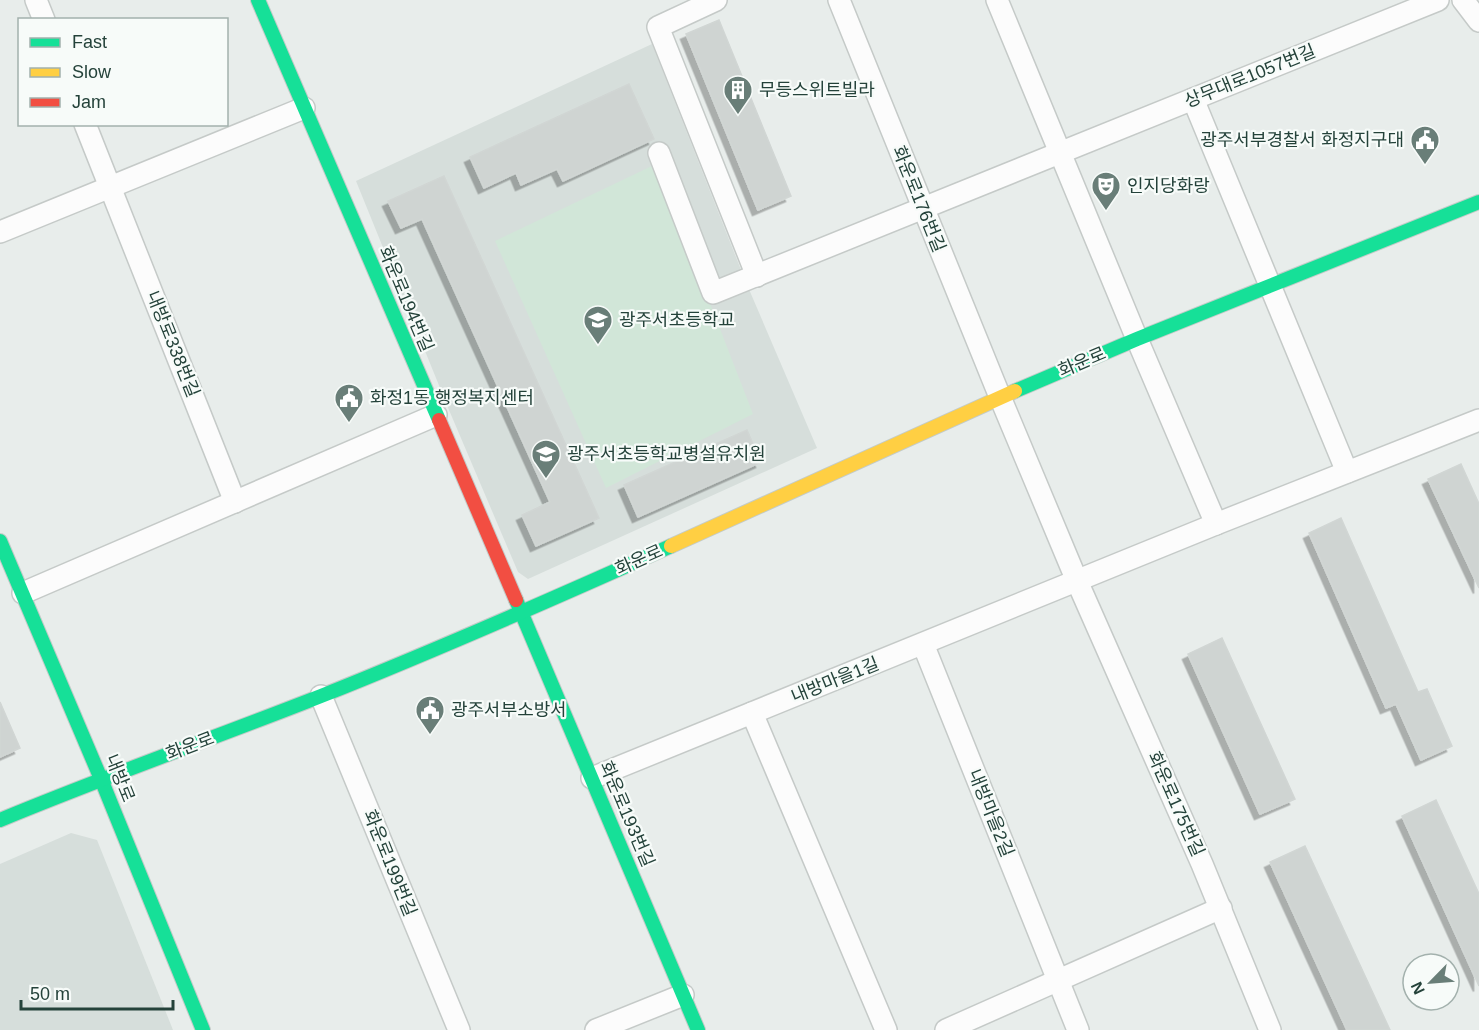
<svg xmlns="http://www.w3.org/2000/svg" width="1479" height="1030" viewBox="0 0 1479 1030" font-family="Helvetica,'Noto Sans KR',sans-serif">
  <defs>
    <filter id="shadow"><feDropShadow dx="-5.5" dy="5.5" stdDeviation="0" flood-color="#0004"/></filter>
  </defs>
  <rect width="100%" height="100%" fill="#e8edeb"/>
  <!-- built -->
  <g fill="#d6dedb">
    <path d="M652 44 745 280 817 448 528 579 518 572 449 410 356 181Z"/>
    <path d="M71 833 97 840 173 1030H0V864Z"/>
  </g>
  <!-- green -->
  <path fill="#d1e6d8" d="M656 164 753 414 606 488 495 241Z"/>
  <!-- building -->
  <g fill="#cfd4d2" stroke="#d1d6d4" stroke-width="1.5" filter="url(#shadow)">
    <path d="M719 20 791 196 758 210 686 34Z"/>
    <path d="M629 84 654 139 563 181 557 169 521 185 516 173 484 188 470 157Z"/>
    <path d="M444 176 599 518 536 546 522 515 550 502 422 219 401 228 388 201Z"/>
    <path d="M747 430 761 462 638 517 624 485Z"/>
    <path d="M1461 464 1479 504V588L1428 479Z"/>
    <path d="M1341 518 1418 692 1427 689 1452 746 1421 760 1396 704 1386 708 1309 533Z"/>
    <path d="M1222 638 1295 799 1260 814 1188 654Z"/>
    <path d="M0 702 20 748 0 757Z"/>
    <path d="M1436 800 1479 894V986L1402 816Z"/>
    <path d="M1305 846 1390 1030H1347L1270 862Z"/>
  </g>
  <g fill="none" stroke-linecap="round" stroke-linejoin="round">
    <!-- street casing -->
    <g stroke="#c5cac8" stroke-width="24">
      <g id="street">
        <path d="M36 0 44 20"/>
        <path d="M716 0 658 27 757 276"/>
        <path d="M839 0 1000 397 1077 581 1202 864 1270 1030"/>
        <path d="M997 0 1137 339 1216 524"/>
        <path d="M1463 0 1479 21"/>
        <path d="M1193 99 1347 472"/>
        <path d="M85 124 235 502"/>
        <path d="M659 153 713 293 1438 0"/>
        <path d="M0 232 304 108"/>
        <path d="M23 593 436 415"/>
        <path d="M923 644 1078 1030"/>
        <path d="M321 696 459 1030"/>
        <path d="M752 713 886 1030"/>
        <path d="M592 778 1216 524 1479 420"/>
        <path d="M596 1030 683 995"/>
        <path d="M946 1030 1221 908"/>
      </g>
    </g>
    <!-- fast casing -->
    <g stroke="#c3cbc8" stroke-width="16">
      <g id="fast">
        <path d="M258 0 439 420"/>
        <path d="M1015 391 1137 339 1479 202"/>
        <path d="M0 541 101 779 203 1030"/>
        <path d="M516 600 698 1030"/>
        <path d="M0 820C106 776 214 738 321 696 439 649 555 598 671 546"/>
      </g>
    </g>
    <!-- slow casing -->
    <g stroke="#c3cbc8" stroke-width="16">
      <path id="slow" d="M671 546 1015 391"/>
    </g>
    <!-- jam casing -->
    <g stroke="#c3cbc8" stroke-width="16">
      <path id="jam" d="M439 420 516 600"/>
    </g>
    <!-- street -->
    <use href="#street" stroke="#fcfcfc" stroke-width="21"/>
    <!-- fast -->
    <use href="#fast" stroke="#16e098" stroke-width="14"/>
    <!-- slow -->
    <use href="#slow" stroke="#ffcf43" stroke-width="14"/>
    <!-- jam -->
    <use href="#jam" stroke="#f24e42" stroke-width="14"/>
  </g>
  <!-- icons -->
  <defs>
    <g id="building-pin" transform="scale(1.5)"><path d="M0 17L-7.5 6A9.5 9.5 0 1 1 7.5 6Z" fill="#697e78" stroke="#f7fbf9"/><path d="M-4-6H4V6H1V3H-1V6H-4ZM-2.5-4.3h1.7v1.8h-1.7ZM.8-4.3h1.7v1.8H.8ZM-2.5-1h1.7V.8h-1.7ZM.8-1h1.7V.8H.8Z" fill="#fff"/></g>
    <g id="civic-pin" transform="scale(1.5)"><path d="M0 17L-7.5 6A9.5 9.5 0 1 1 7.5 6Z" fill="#697e78" stroke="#f7fbf9"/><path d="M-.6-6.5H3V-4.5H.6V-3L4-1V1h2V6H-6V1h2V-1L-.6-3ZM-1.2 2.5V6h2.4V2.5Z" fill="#fff"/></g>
    <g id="theatre-pin" transform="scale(1.5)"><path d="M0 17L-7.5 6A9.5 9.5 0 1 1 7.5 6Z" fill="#697e78" stroke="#f7fbf9"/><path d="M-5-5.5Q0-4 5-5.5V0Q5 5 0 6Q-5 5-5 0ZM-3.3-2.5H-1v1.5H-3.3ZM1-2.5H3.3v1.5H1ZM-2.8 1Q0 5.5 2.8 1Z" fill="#fff"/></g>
    <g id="school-pin" transform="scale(1.5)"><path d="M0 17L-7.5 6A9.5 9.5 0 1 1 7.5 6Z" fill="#697e78" stroke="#f7fbf9"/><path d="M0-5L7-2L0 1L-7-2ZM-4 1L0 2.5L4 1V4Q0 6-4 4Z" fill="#fff"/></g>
  </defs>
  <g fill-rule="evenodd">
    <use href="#building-pin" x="738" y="90"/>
    <use href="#civic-pin" x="1425" y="140"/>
    <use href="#theatre-pin" x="1106" y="186"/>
    <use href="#school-pin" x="598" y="320"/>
    <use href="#civic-pin" x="349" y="398"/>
    <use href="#school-pin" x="546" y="454"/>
    <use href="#civic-pin" x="430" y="710"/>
  </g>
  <g text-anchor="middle" stroke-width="4.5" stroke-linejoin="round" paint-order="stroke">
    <!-- street labels -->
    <g font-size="18" fill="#24423a" stroke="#f7fbf9">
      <text transform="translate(1250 76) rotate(-22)" y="6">상무대로1057번길</text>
      <text transform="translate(919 199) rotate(68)" y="6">화운로176번길</text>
      <text transform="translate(406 299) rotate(67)" y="6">화운로194번길</text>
      <text transform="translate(173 344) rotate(68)" y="6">내방로338번길</text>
      <text transform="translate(1082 362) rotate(-23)" y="6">화운로</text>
      <text transform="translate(639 560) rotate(-24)" y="6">화운로</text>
      <text transform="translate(835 680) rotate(-22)" y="6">내방마을1길</text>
      <text transform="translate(190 746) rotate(-21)" y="6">화운로</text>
      <text transform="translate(120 778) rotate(68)" y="6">내방로</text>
      <text transform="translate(1176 804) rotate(66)" y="6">화운로175번길</text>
      <text transform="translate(991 813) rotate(68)" y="6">내방마을2길</text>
      <text transform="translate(627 814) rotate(67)" y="6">화운로193번길</text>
      <text transform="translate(390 863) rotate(68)" y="6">화운로199번길</text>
    </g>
    <!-- poi labels -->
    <g font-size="18" fill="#24423a" stroke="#f7fbf9" text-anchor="start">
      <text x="759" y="96">무등스위트빌라</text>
      <text x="1404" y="146" text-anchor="end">광주서부경찰서 화정지구대</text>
      <text x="1127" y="192">인지당화랑</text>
      <text x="619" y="326">광주서초등학교</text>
      <text x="370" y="404">화정1동 행정복지센터</text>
      <text x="567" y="460">광주서초등학교병설유치원</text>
      <text x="451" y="716">광주서부소방서</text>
    </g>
  </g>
  <!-- legend -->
  <rect x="18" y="18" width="210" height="108" fill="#f7fbf9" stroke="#a3b1ad" stroke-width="1.5"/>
  <rect x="30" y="38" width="30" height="9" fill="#16e098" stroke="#a3b1ad" stroke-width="1.5"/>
  <text x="72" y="48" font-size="18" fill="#24423a">Fast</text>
  <rect x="30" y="68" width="30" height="9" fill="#ffcf43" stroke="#a3b1ad" stroke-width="1.5"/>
  <text x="72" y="78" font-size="18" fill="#24423a">Slow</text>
  <rect x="30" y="98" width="30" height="9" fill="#f24e42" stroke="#a3b1ad" stroke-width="1.5"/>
  <text x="72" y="108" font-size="18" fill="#24423a">Jam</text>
  <!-- north arrow -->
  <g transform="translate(1431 982) rotate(245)"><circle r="28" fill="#f7fbf9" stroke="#a3b1ad" stroke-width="1.5"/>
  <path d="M0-4.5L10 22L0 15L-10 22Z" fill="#697e78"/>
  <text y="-9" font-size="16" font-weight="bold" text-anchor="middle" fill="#24423a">N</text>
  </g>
  <!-- scale -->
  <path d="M21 1000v9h152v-9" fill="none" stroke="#24423a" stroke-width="3"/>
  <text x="30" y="1000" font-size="18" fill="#24423a" stroke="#f7fbf9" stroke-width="4.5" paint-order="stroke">50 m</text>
</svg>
